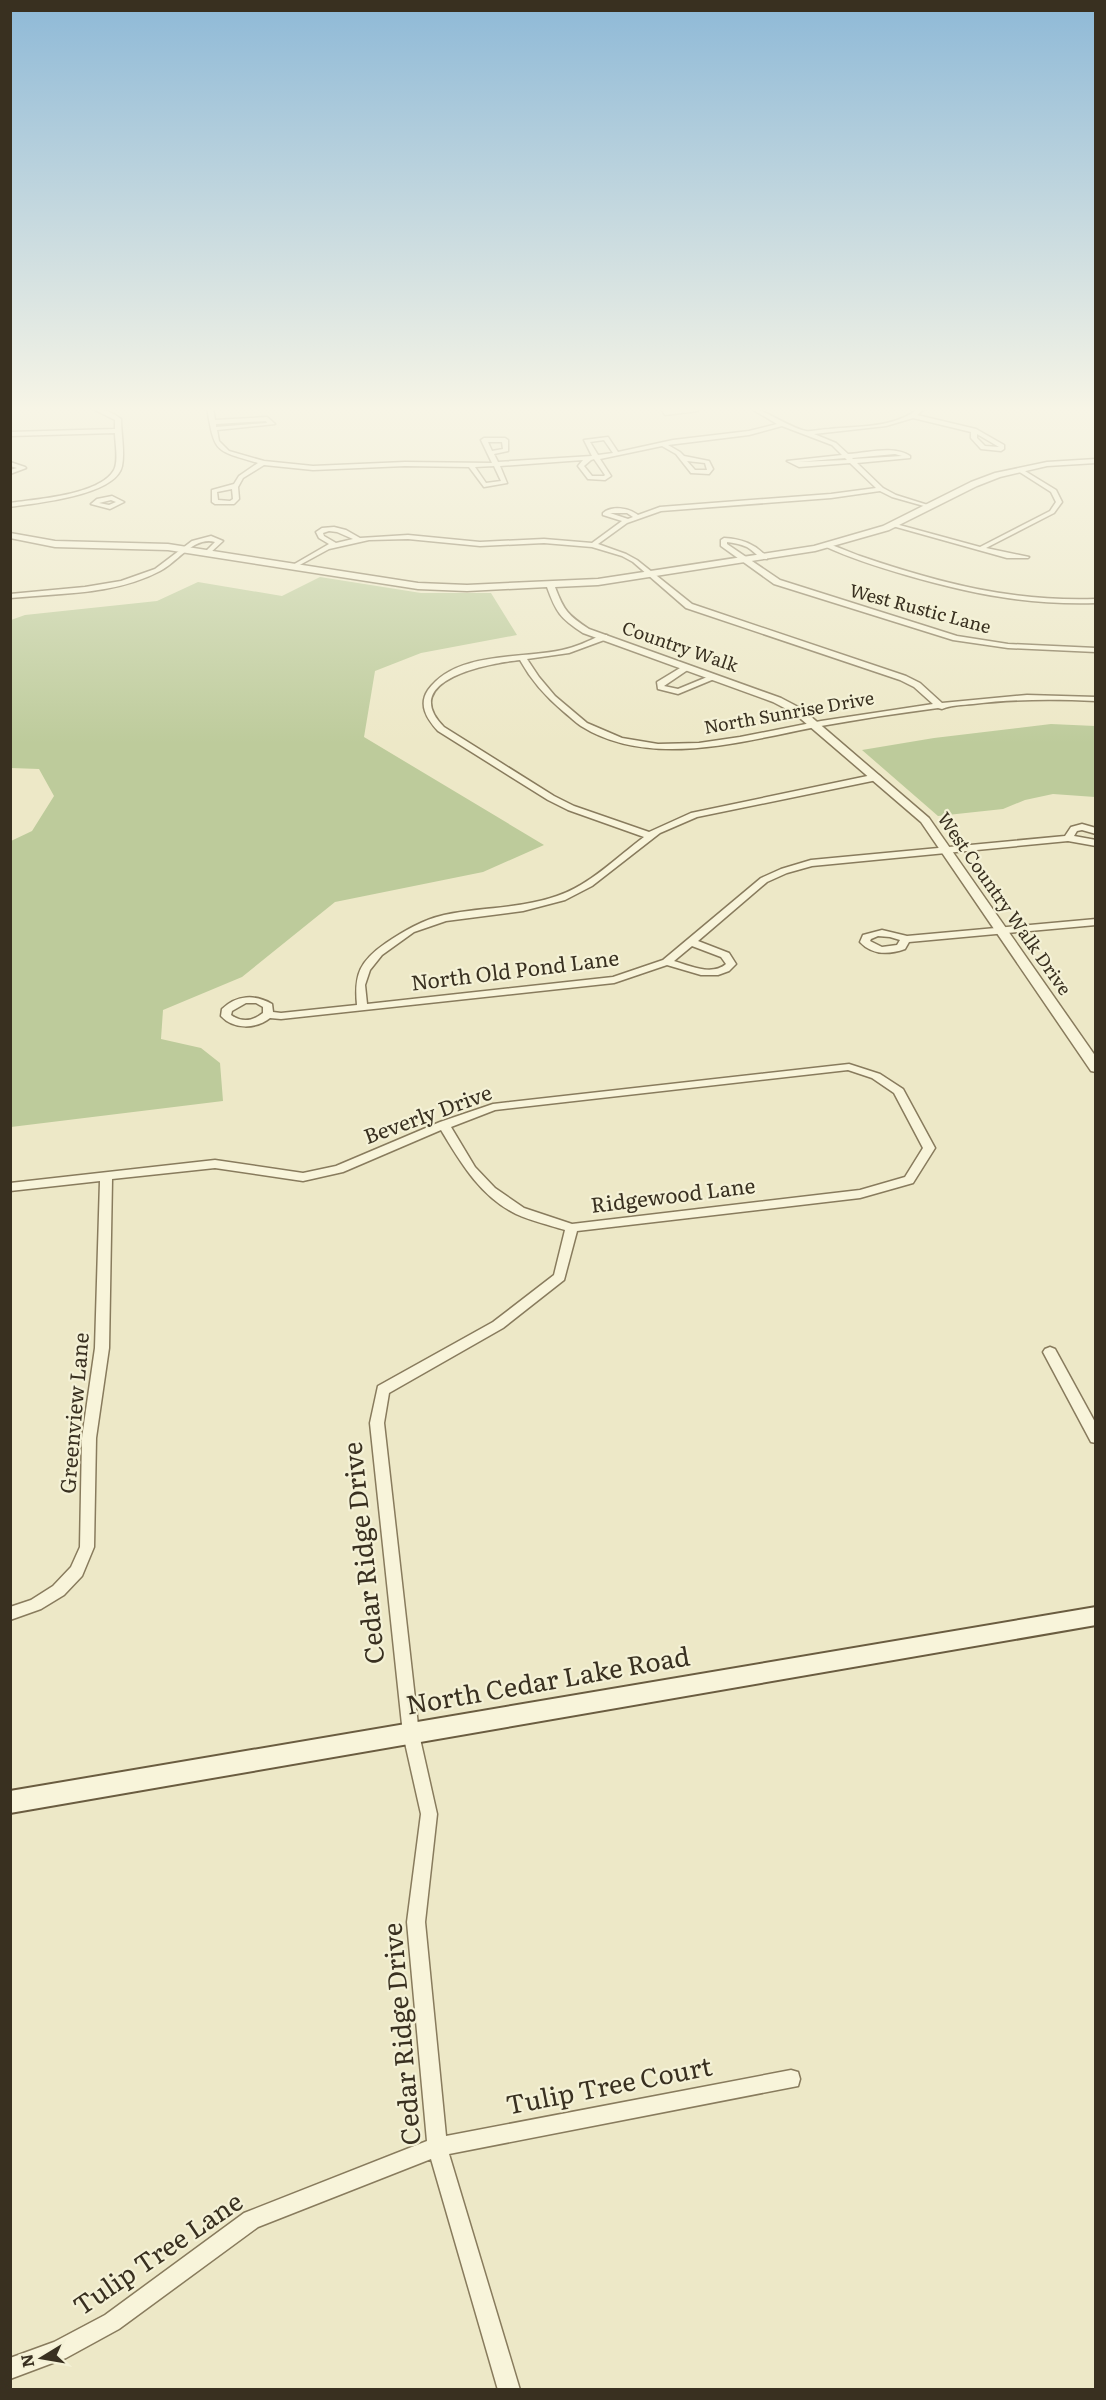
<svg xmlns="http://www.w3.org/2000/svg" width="1106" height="2400" viewBox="0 0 1106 2400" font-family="Literata,serif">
  <rect width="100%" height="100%" fill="#ede8c7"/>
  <!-- green -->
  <g fill="#bdcb9b">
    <path d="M320 577 421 593H491L517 635 421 653 375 671 364 737 544 845 483 872 335 902 242 977 163 1010 161 1039 201 1048 220 1063 223 1101 11 1127V841L32 831 54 796 39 769 11 768V620L25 615 157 601 198 582 282 596Z"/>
    <path d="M1051 724 1095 726V797L1053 794 1025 800 1003 809 938 816 862 750 934 738Z"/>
  </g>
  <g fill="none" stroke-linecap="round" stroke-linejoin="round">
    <!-- minor casing -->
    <g stroke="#887b5d" stroke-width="3">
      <g id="minor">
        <path d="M91 408C103 408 112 412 121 419 121 434 125 452 122 466 116 496 35 503 10 507V503C37 499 100 495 114 470 119 461 115 443 115 433L10 436V432L115 429V420Z"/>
        <path d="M207 408H213L215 420 267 417 275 424 217 430 219 441 229 451 264 461 313 466 405 462 492 463 481 440 484 438H505L508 440V451L494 454 498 462 592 456 584 440 608 437 618 452 673 440 749 431 777 424 750 408C763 408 789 428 806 431 812 432 822 429 829 429 858 426 896 428 919 408H925L917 415 976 429 1004 445V449L1001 451 981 449 971 438V432L913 418 886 426 814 434 836 443 848 454C867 453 894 445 910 456V458L857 463 883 488 896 495 931 506V508L892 497 880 491 831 498 661 511 627 523 598 544 626 554 637 560 692 604 906 676 920 683 942 703 1027 695 1096 697V701C1054 699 1014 699 973 704 963 705 950 705 942 709L938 708C899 713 860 719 821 726 747 740 651 770 581 726 575 722 569 716 564 712 546 697 531 680 520 660 490 663 397 680 444 727L554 796 574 806 649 832 691 813 877 774 881 777 877 780 697 817 660 833 592 886 565 900 523 911 446 921 414 932 382 955 370 970 365 985 367 1004 613 977 663 960 761 878 781 869 811 860 1065 836 1071 827 1082 824 1096 828V834L1082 830 1077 831 1074 836 1096 840V846L1068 841 812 866 787 873 767 882 698 941 729 953 736 964 729 971 718 975H701L667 965 614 983 281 1019 270 1018C256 1029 234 1030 221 1016L222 1009C237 995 255 994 272 1004L273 1012 281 1013 357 1005C354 974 360 961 386 943 404 931 422 920 444 915 481 907 520 909 557 896 590 885 617 857 644 837L568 810 548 800 438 731C427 719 418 705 428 690 456 651 521 659 562 650 576 647 589 641 601 635H607V639L569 653 527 659 539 677 555 696 587 723 622 738 658 744 699 743 740 737 821 721 933 704 914 687 900 680 686 608 633 562 622 556 592 547 544 543 480 546 408 539 369 540 329 549 296 567 291 566 329 544 319 538 316 532 322 528 334 527 346 530 360 538 408 535 480 542 544 539 592 543 622 521 603 515V513C612 505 629 508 638 515L660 507 831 494 876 488 850 463 799 467 787 461 842 455 832 445 782 426 749 435 668 445 680 452 684 456 709 461 713 469 709 474 691 473 676 454 662 446 600 459 611 476 605 480 588 479 578 466 583 460 500 466 507 483 484 487 469 467 405 466 313 470 264 465 243 478 238 487 239 499 234 504H215L212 502V490L234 484 239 476 258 463C214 450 215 453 207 408ZM266 421 267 423 216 427V424ZM977 434 999 447 985 446 977 438ZM604 440 613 453 598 455 590 442ZM488 442H502L503 449 492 451ZM895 454 902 456 853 459 852 458ZM845 458 847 460 798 462ZM594 459 605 475 604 476H592L584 466 591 460ZM687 461 705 463 707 470H695ZM494 466 501 481 486 483 475 467ZM232 489 233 499 230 501 218 500 217 492ZM610 513H627L633 517 628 519ZM329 531 337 532 353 539 336 543 324 536 323 533ZM692 946 721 957 726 964C712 976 690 966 674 961ZM246 1003H256L263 1007V1013C253 1021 242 1023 231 1015L232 1011Z"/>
        <path d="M669 408H695L698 411 665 415 662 410Z"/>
        <path d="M10 462 25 467 26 468 10 474V470L17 468 10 466Z"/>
        <path d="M1020 468 1056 490 1062 502 1054 513 986 548 1029 557 1028 558H1007L889 525 892 523 980 547 1050 511 1056 502 1051 492 1018 471Z"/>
        <path d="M112 496 124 502 110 509 91 504 97 499ZM111 500 116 502 109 505 99 503Z"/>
        <path d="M211 536 223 541 210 553 205 552 215 542C194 536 178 562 160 571 115 595 60 593 10 598V594L85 587 121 581 155 569 192 541Z"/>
        <path d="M724 538C742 539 755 544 767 557V559C759 559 754 551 747 547 740 544 734 543 727 542V544L780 580 957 636 1008 644 1096 648V652L1008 648 953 640 774 584 721 546V540Z"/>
        <path d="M826 543C838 547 849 552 860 556 939 583 1012 602 1096 599V603C1026 605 972 594 906 575 878 567 850 558 824 546L823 545Z"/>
        <path d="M685 665 692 667 664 686 678 689 712 675 719 677 678 694 658 689 657 682Z"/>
        <path d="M1096 919V925L909 942 905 949C888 955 872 955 860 942L863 935 882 930 907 936ZM878 936 890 937 900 940 897 945 882 947 870 941 871 939Z"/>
        <path d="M849 1064 880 1074 903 1089 935 1148 913 1183 860 1198 577 1231 564 1280 503 1328 389 1393 384 1423 419 1734 437 1814 425 1922 446 2136 791 2070 798 2072 800 2079 798 2086 449 2154 520 2390H498L431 2159 258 2227 119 2329 66 2358 10 2379V2358L54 2342 105 2315 244 2213 427 2141 407 1922 421 1814 403 1734 370 1423 378 1386 493 1322 554 1275 565 1230C549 1225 531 1221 516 1214 480 1196 461 1163 441 1130L343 1172 303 1181 215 1168 112 1179 109 1348 96 1438 94 1547 82 1576 64 1595 41 1609 10 1620V1607L31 1600 53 1586 71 1567 80 1547 82 1438 95 1348 100 1181 10 1191V1183L215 1160 303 1173 336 1166 440 1122 493 1104ZM848 1070 872 1078 894 1093 923 1148 905 1177 860 1190 572 1224 524 1208 495 1188 475 1167 451 1127 495 1110Z"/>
        <path d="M1050 1347 1055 1349 1096 1424V1443L1091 1442 1043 1352 1045 1349Z"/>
      </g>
    </g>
    <!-- tertiary casing -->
    <g stroke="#887b5d" stroke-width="3">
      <path id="tertiary" d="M1096 459V463L1047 466 1000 477 977 486 889 530 815 551 598 585 555 587C564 611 568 615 589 629L781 698 802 709 929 818 1096 1057V1072L1091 1071 921 822 794 713 773 702 583 633C560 618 556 612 547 587L467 591 418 589 168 550 55 547 10 538V533L55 541 168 544 418 583 467 585 598 579 814 546 883 526 971 482 995 473 1047 462Z"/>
    </g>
    <!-- secondary casing -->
    <g stroke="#6a5c40" stroke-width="4">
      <path id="secondary" d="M1096 1607V1625L10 1813V1791Z"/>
    </g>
    <!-- minor -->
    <use href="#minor" fill="#f8f4da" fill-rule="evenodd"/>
    <!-- tertiary -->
    <use href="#tertiary" fill="#f8f4da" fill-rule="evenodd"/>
    <!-- secondary -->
    <use href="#secondary" fill="#f8f4da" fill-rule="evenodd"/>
  </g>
  <!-- sky -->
  <linearGradient id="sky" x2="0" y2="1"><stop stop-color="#8eb9d7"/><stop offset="0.55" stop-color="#f7f5e6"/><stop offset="1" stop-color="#f7f5e6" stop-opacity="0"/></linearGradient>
  <rect width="1106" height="744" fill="url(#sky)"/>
  <g text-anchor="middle" stroke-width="4.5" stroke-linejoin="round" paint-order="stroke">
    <!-- far-street labels -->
    <g font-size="18" fill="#393020" stroke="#f4f1d6">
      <text transform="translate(920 609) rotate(15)" y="6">West Rustic Lane</text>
      <text transform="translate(680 647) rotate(19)" y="6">Country Walk</text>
      <text transform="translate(789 713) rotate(-10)" y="6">North Sunrise Drive</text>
      <text transform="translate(1004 904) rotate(55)" y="6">West Country Walk Drive</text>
    </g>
    <!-- street labels -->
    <g font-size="21" fill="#393020" stroke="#f4f1d6">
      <text transform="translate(515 971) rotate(-7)" y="7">North Old Pond Lane</text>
      <text transform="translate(428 1115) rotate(-20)" y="7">Beverly Drive</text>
      <text transform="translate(673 1196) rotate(-7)" y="7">Ridgewood Lane</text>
      <text transform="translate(75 1413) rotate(-85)" y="7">Greenview Lane</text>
    </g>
    <!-- near-street labels -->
    <g font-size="26" fill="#393020" stroke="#f4f1d6">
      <text transform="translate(364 1553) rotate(-96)" y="9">Cedar Ridge Drive</text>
      <text transform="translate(548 1681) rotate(-10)" y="9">North Cedar Lake Road</text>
      <text transform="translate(402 2034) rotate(-95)" y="9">Cedar Ridge Drive</text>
      <text transform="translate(609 2086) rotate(-11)" y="9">Tulip Tree Court</text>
      <text transform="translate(158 2254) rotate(-34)" y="9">Tulip Tree Lane</text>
    </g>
  </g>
  <!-- border -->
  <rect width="1106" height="2400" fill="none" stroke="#393020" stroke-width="24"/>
  <!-- north arrow -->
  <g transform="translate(42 2358) rotate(259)" stroke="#f4f1d6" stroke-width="4.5" paint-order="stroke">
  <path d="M0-4.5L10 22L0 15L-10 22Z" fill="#393020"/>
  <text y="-9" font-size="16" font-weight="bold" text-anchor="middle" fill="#393020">N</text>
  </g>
</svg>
